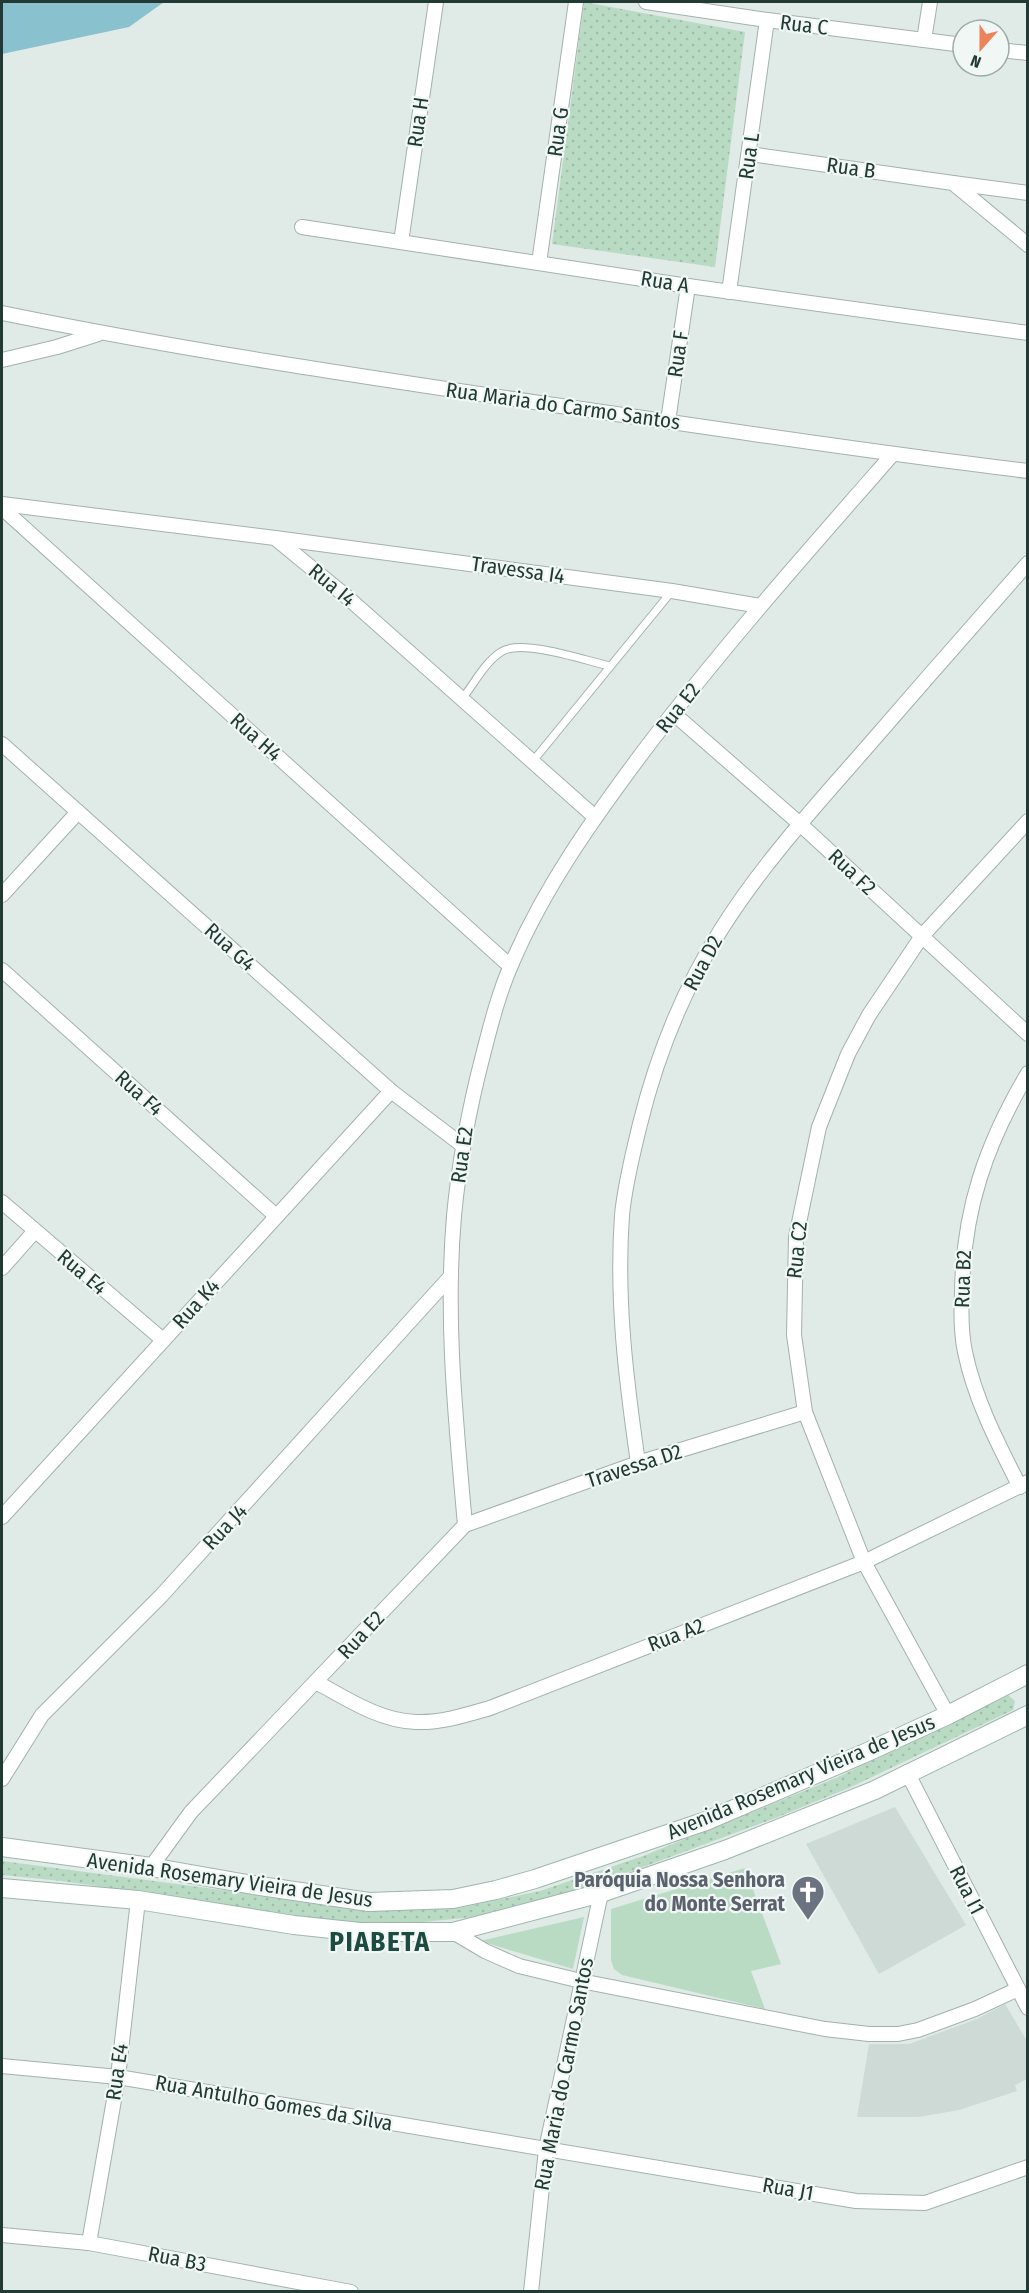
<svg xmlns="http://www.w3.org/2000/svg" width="1029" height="2293" viewBox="0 0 1029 2293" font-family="'Fira Sans Condensed',sans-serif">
  <defs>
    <pattern id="grass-dots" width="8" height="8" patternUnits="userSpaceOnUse" patternTransform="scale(1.5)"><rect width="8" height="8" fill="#b9dbc3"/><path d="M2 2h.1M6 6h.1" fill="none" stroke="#9fbda8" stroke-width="1.8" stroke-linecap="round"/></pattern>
  </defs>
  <rect width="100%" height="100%" fill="#e0eae6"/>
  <!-- built -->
  <g fill="#cedad5">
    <path d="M895 1807 966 1925 879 1974 806 1844Z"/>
    <path d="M1005 2004 1027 2041V2079L1015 2085 1017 2091 959 2110 919 2117H857L869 2044H909L977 2019Z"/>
  </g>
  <!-- grass -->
  <g fill="url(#grass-dots)">
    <path d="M584 2 745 32 715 267 552 244Z"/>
    <path d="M1008 1695 1015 1701 1013 1710 851 1787 778 1817 570 1894 493 1915 423 1922 354 1924 62 1881 2 1875V1861L351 1907 454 1909 540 1891 643 1856 836 1778Z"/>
  </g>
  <!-- green -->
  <g fill="#b9dbc3">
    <path d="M745 1868 781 1964 751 1971 765 2009 622 1975 614 1969 611 1960V1909Z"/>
    <path d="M584 1917 573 1969 480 1941Z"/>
  </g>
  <!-- water -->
  <path fill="#89c1ce" d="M2 2H164L129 27 2 54Z"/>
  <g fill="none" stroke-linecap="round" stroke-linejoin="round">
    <!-- lane casing -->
    <g stroke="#a3b2ad" stroke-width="9">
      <g id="lane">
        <path d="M462 699C474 684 485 662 501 652 521 638 586 661 610 666"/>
        <path d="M533 761 672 591"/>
      </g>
    </g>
    <!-- street casing -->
    <g stroke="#a3b2ad" stroke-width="16">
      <g id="street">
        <path d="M646 2 767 20 963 45"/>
        <path d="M924 40 930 2"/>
        <path d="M999 50 1028 53"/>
        <path d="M750 154 953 183 1028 245"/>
        <path d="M953 183 1028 193"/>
        <path d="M302 227 688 286 1028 333"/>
        <path d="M401 242 436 2"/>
        <path d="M539 263 576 2"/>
        <path d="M729 292 767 20"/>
        <path d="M2 313C182 350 365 377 547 404 707 427 867 452 1028 471"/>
        <path d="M2 360 57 347 98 334"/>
        <path d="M668 421 688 286"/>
        <path d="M2 504 275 538 347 597 595 817"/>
        <path d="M2 508 510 966"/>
        <path d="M275 538 672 591 760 606"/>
        <path d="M673 713 800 824 1028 1034"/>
        <path d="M2 744 391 1091 462 1145"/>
        <path d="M2 895 78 812"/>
        <path d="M2 970 276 1216"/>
        <path d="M2 1202 163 1340"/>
        <path d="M2 1268 34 1232"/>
        <path d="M638 1463C626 1379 616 1300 622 1215 625 1184 633 1153 640 1124 657 1055 684 988 722 928 765 860 821 800 874 739 925 680 976 622 1028 563"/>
        <path d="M1020 1487C998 1444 975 1400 965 1352 961 1333 961 1312 962 1293 963 1210 986 1144 1028 1073"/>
        <path d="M2 1517 391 1091"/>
        <path d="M465 1525 638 1463 805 1412"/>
        <path d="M316 1682C347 1699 380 1721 416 1722 441 1723 466 1715 490 1708L864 1562 1028 1482"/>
        <path d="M948 1715 864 1562 805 1412 794 1335 796 1237 819 1127 848 1054 869 1015 922 936 1028 821"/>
        <path d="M907 1772 1028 2008"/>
        <path d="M2 1779 42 1715 161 1596 451 1276"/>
        <path d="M151 1867 191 1812 465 1525C456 1422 445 1320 454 1216 459 1162 469 1109 483 1055 491 1024 499 992 512 963 545 886 593 819 643 752 721 649 807 552 892 455"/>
        <path d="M453 1932 485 1951 519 1966 581 1981 825 2029 869 2034H898L918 2030 975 2009 1018 1989"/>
        <path d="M2 2066 118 2077 856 2201 925 2203 1028 2167"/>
        <path d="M2 2235 89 2243 351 2292"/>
        <path d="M89 2243 118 2077 138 1900"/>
        <path d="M531 2292 546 2149 601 1893"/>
      </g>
    </g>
    <!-- secondary casing -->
    <g stroke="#9fb6ae" stroke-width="20">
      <g id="secondary">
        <path d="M2 1847 151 1867 253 1885 369 1902 453 1899 496 1890 535 1879 706 1821 863 1754 948 1715 1028 1674"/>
        <path d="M2 1888 138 1900 294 1925 360 1932H453L601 1893 725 1850 875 1790 1028 1715"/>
      </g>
    </g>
    <!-- lane -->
    <use href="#lane" stroke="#fff" stroke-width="7"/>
    <!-- street -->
    <use href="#street" stroke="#fff" stroke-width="14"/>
    <!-- secondary -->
    <use href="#secondary" stroke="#fff" stroke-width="18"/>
  </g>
  <!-- icons -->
  <defs>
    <g id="church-pin" transform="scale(1.725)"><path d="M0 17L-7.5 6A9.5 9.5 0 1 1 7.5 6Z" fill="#6b7280" stroke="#f0f7f4"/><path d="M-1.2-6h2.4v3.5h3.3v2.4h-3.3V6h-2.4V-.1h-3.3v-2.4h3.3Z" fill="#fff"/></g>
  </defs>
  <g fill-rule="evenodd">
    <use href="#church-pin" x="808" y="1892"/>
  </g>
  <g text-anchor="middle" stroke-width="4.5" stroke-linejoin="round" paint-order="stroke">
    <!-- street labels -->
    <g font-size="21" fill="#213a34" stroke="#f0f7f4">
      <text transform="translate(804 25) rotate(7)" y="7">Rua C</text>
      <text transform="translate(418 122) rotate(-82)" y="7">Rua H</text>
      <text transform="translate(558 132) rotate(-82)" y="7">Rua G</text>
      <text transform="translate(749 156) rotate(-82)" y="7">Rua L</text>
      <text transform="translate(851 168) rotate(8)" y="7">Rua B</text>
      <text transform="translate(665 282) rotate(9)" y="7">Rua A</text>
      <text transform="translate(678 354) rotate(-82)" y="7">Rua F</text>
      <text transform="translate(563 406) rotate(8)" y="7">Rua Maria do Carmo Santos</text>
      <text transform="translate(518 570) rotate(8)" y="7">Travessa I4</text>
      <text transform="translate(332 585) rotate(40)" y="7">Rua I4</text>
      <text transform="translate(678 708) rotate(-52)" y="7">Rua E2</text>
      <text transform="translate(256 737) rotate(42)" y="7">Rua H4</text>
      <text transform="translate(852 872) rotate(43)" y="7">Rua F2</text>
      <text transform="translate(230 947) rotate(42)" y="7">Rua G4</text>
      <text transform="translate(703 963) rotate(-62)" y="7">Rua D2</text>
      <text transform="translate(139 1093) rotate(42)" y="7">Rua F4</text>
      <text transform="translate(462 1155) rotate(-82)" y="7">Rua E2</text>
      <text transform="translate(797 1250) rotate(-84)" y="7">Rua C2</text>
      <text transform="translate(82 1272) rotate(40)" y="7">Rua E4</text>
      <text transform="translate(963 1279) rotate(-88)" y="7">Rua B2</text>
      <text transform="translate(196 1304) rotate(-48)" y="7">Rua K4</text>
      <text transform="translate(634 1466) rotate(-18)" y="7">Travessa D2</text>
      <text transform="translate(225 1527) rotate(-47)" y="7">Rua J4</text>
      <text transform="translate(361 1635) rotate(-47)" y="7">Rua E2</text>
      <text transform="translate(676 1635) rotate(-21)" y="7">Rua A2</text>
      <text transform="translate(801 1777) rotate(-23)" y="7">Avenida Rosemary Vieira de Jesus</text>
      <text transform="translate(230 1880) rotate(8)" y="7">Avenida Rosemary Vieira de Jesus</text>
      <text transform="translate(967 1890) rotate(63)" y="7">Rua I1</text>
      <text transform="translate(117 2072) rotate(-82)" y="7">Rua E4</text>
      <text transform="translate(564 2074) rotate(-79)" y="7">Rua Maria do Carmo Santos</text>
      <text transform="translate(274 2103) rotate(10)" y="7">Rua Antulho Gomes da Silva</text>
      <text transform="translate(788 2189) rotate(10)" y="7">Rua J1</text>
      <text transform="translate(177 2259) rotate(11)" y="7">Rua B3</text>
    </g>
    <!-- worship labels -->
    <g font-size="21" font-weight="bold" fill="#5b616d" stroke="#f0f7f4" text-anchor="end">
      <text x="785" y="1887">Paróquia Nossa Senhora<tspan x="785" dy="24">do Monte Serrat</tspan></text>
    </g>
    <!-- district labels -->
    <g font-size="27" font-weight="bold" letter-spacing="1.5" fill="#1e4b41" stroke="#f0f7f4">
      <text x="380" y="1951">PIABETA</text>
    </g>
  </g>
  <!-- border -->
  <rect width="1029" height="2293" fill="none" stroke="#213a34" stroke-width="6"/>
  <!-- north arrow -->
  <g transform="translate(981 48) rotate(201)"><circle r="28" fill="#f0f7f4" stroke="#9daba7" stroke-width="1.5"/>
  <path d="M0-4.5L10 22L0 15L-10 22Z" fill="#ed835a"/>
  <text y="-9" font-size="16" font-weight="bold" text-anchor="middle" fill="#213a34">N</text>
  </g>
</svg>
